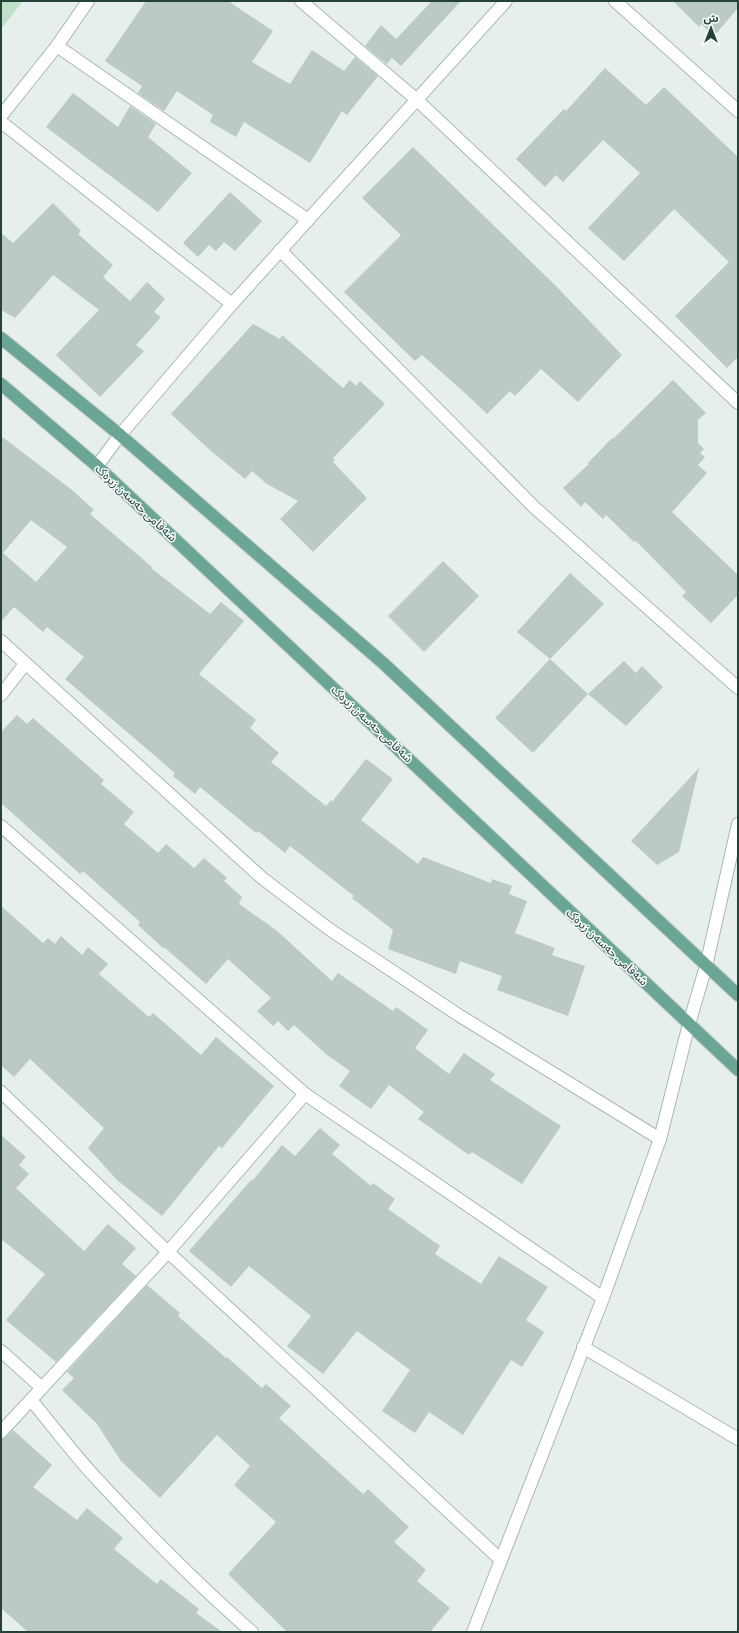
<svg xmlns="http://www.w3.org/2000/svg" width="739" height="1633" viewBox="0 0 739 1633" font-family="'Asap Condensed','Noto Sans Arabic',sans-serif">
  <rect width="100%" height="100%" fill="#e6efeb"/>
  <!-- pitch -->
  <path fill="#bfe0c8" d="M1 1H23L1 29Z"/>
  <!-- building -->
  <g fill="#bbcac4" fill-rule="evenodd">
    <path d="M146 1H228L273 31 252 62 290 84 312 50 344 71 355 57 378 76 347 115 342 111 310 163 244 122 236 137 210 122 213 115 177 91 164 111 138 93 142 86 105 61Z"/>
    <path d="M432 1H461L401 66 392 58 387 64 365 46 381 25 396 39Z"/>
    <path d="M673 1H738V8L714 36 701 24 699 27Z"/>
    <path d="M605 68 646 105 664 87 738 157V357L727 368 675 316 729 262 674 209 624 261 588 228 640 173 603 140 563 182 556 175 545 187 516 159 564 109 566 111Z"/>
    <path d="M73 93 118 127 130 106 156 124 148 137 192 173 158 212 46 127Z"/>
    <path d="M413 147 556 286 622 355 578 402 541 369 515 396 510 391 487 414 465 393 422 355 415 361 344 292 401 235 362 198Z"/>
    <path d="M230 192 262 221 235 251 224 242 216 251 209 245 198 257 183 243Z"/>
    <path d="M53 203 81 231 78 234 113 265 103 277 130 301 147 282 165 299 154 312 161 317 136 345 144 351 100 397 56 355 99 310 53 275 15 318 1 310V233L13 243Z"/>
    <path d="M253 324 280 339 282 335 343 388 350 380 356 386 360 381 385 404 333 458 335 460 333 462 367 498 313 552 280 519 298 501 267 484 252 471 245 479 211 451 171 414Z"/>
    <path d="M673 380 706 413 698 420V443L704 449 700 453 705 457 698 465 707 473 672 512 738 575V595L711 623 682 596 686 592 636 541 634 542 606 515 603 519 585 502 581 507 563 488 589 464 588 463 612 438 613 439Z"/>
    <path d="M1 436 72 490 94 510 90 514 152 567 151 568 210 614 221 602 244 621 199 674 256 720 250 728 279 753 271 762 326 806 331 800 332 802 366 759 393 779 361 820 418 864 423 857 491 883 492 879 512 886 509 894 527 901 515 933 555 948 552 955 585 966 568 1016 497 990 502 976 460 961 456 974 388 949 393 930 352 898 354 896 290 846 285 853 258 831 256 833 200 787 195 794 173 776 175 773 65 679 84 657 47 627 43 632 14 607 1 622ZM31 520 67 547 36 582 3 553Z"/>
    <path d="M443 561 479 596 424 652 388 616Z"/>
    <path d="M570 573 604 604 550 659 517 632Z"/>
    <path d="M550 659 588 694 533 753 495 718Z"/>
    <path d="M624 661 636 673 642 666 663 687 626 726 588 694Z"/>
    <path d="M17 715 27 724 33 718 104 780 101 784 134 812 124 824 158 853 166 844 194 868 204 858 227 878 224 881 242 897 239 904 276 930 332 981 338 973 393 1011 396 1007 428 1030 415 1048 449 1074 464 1053 495 1074 490 1080 561 1126 522 1184 472 1152 469 1155 418 1119 424 1112 389 1085 371 1109 339 1086 350 1071 327 1055 294 1025 288 1031 278 1021 273 1026 257 1011 271 998 228 959 206 984 164 947 163 948 138 925 140 922 83 871 80 874 1 803V732Z"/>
    <path d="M699 768 679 852 657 865 631 841Z"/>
    <path d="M1 906 43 943 48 938 55 944 61 936 82 955 88 947 108 964 99 974 149 1017 153 1013 201 1055 216 1037 274 1086 222 1148 219 1146 162 1216 117 1180 88 1148 104 1128 30 1059 14 1077 1 1065Z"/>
    <path d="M320 1128 340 1145 332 1154 371 1186 373 1183 395 1199 388 1209 440 1246 435 1254 481 1284 499 1256 548 1287 526 1320 544 1332 522 1367 511 1360 463 1435 429 1412 415 1433 382 1411 410 1370 357 1331 323 1374 287 1346 311 1316 249 1266 231 1287 189 1251 252 1179 253 1180 282 1145 295 1156Z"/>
    <path d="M1 1135 26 1157 19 1165 29 1174 16 1188 84 1251 108 1224 136 1248 122 1264 136 1276 56 1362 6 1320 45 1274 1 1239Z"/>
    <path d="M147 1285 180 1313 178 1316 226 1358 227 1357 262 1388 266 1384 291 1406 279 1418 363 1494 368 1489 409 1527 394 1542 426 1570 417 1581 450 1608 430 1632H287L228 1574 276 1522 234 1485 250 1466 217 1435 160 1498 121 1461 97 1424 62 1390 74 1378 67 1372Z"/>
    <path d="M13 1430 52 1465 33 1487 77 1520 87 1508 123 1538 114 1549 157 1584 161 1579 199 1609 196 1613 222 1632H28L1 1608V1439L6 1437Z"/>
  </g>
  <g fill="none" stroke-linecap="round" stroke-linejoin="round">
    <!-- minor casing -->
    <g stroke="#a8b8b2" stroke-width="14">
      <g id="minor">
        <path d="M301 1 417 100 738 403"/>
        <path d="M615 1 738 111"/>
        <path d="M57 46 308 220"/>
        <path d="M1 116 57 46 88 1"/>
        <path d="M1 122 232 304"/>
        <path d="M280 250 534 507 738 688"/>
        <path d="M97 466 120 435 232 304 506 1"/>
        <path d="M1 641 262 878 329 929 460 1016 660 1139"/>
        <path d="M1 695 25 664"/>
        <path d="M1 826 305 1094 603 1298"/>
        <path d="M1 1092 168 1252 501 1560"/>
        <path d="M583 1347 738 1439"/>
        <path d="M1 1351 42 1388"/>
        <path d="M31 1400C52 1425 72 1452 95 1477 145 1531 197 1584 252 1632"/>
        <path d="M1 1432 168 1252 305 1094"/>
        <path d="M473 1632 603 1298 660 1139 689 1024 706 966 738 824"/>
      </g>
    </g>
    <!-- major casing -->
    <g stroke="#c2cac8" stroke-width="14">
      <g id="major">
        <path d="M1 338 120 435 383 663 738 995"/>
        <path d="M1 384 97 466 347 701 738 1070"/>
      </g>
    </g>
    <!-- minor -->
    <use href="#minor" stroke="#fff" stroke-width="12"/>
    <!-- major -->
    <use href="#major" stroke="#6aa596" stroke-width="12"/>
  </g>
  <g text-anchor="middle" stroke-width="3" stroke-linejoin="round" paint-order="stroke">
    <!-- street labels -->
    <g font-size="12" fill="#24423a" stroke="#f7fbf9">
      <text transform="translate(136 503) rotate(43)" y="4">شەقامی حەسەن زیرەک</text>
      <text transform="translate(372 724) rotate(43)" y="4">شەقامی حەسەن زیرەک</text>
      <text transform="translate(607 947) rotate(43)" y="4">شەقامی حەسەن زیرەک</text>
    </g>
  </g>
  <!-- border -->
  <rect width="739" height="1633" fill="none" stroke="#24423a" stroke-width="4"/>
  <!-- north arrow -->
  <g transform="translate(711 28)" stroke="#f7fbf9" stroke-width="3" paint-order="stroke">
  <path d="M0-3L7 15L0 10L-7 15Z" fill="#24423a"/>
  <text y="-6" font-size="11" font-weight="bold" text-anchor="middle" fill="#24423a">ش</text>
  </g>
</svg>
